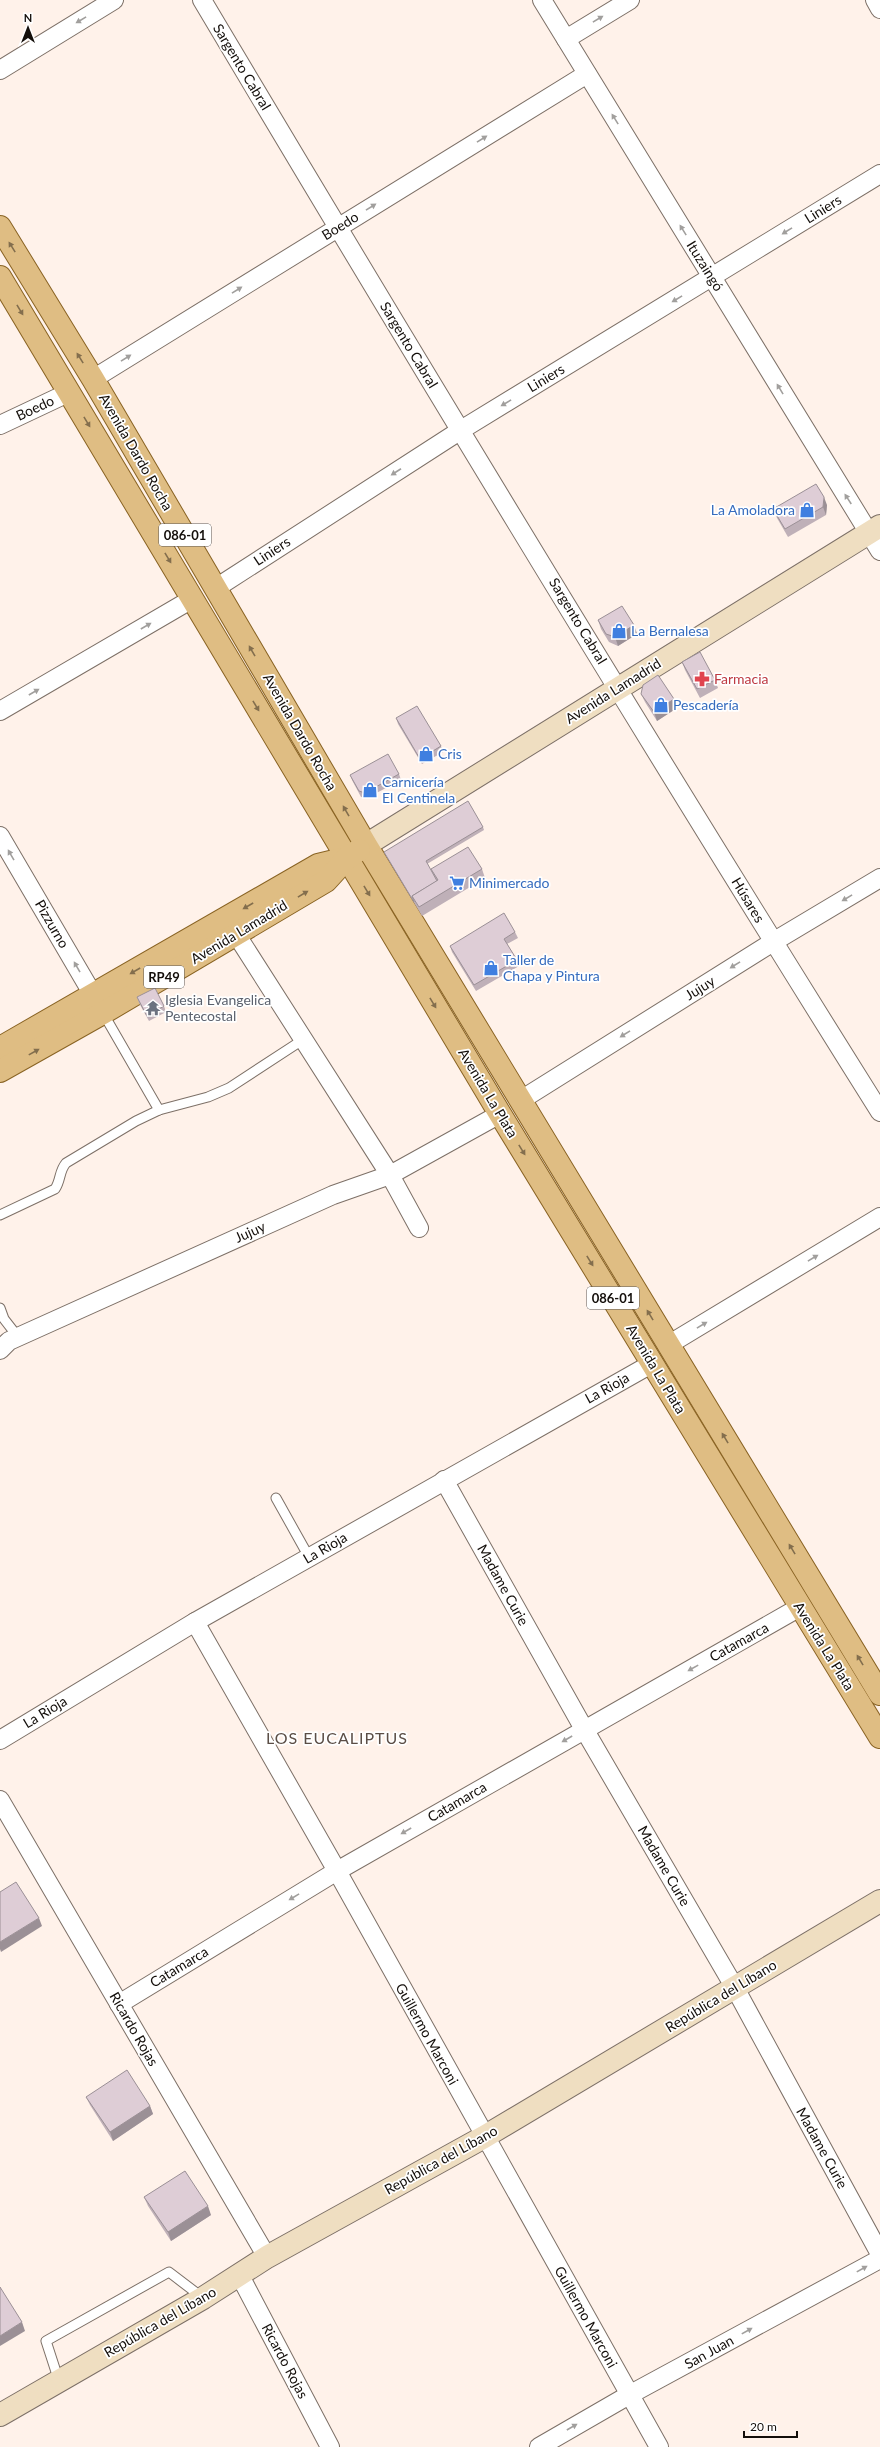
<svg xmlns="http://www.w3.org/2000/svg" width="880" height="2447" viewBox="0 0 880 2447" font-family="Lato,sans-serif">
  <rect width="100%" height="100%" fill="#fff2ea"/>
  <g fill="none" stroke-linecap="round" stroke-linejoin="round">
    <!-- lane casing -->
    <g stroke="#7d7067" stroke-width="11">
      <g id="lane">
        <path d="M103 1013 159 1110"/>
        <path d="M0 1215 55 1189C61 1180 59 1171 66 1163L136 1121 159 1110 208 1097 229 1088 304 1039"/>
        <path d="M0 1308 4 1319 18 1337"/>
        <path d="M276 1498 309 1557"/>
        <path d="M59 2381 46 2341 169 2272 203 2298"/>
      </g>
    </g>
    <!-- street casing -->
    <g stroke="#7d7067" stroke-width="20">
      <g id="street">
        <path d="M202 0C424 373 649 744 880 1112"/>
        <path d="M542 0 880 551"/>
        <path d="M875 0 880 9"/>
        <path d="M566 39 630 0"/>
        <path d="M0 70 114 0"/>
        <path d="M93 379 587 74"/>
        <path d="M0 425 70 392"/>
        <path d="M216 588 461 430 880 174"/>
        <path d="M0 711 192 599"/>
        <path d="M0 836 99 1005"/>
        <path d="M236 934 390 1175 419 1228"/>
        <path d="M521 1100 773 942 880 878"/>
        <path d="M668 1345 880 1217"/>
        <path d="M0 1350 9 1341 333 1195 390 1175 500 1114"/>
        <path d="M444 1480 584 1729 735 1988 880 2254"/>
        <path d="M195 1622 337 1871 659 2447"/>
        <path d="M0 1740 195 1622 653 1363"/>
        <path d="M0 1800 267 2257"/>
        <path d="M119 2004 337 1871 800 1607"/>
        <path d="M239 2274 330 2447"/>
        <path d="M539 2447 629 2395 880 2259"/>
      </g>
    </g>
    <!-- secondary casing -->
    <g stroke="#7d7067" stroke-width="24">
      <g id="secondary">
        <path d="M366 845 880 526"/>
        <path d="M0 2415 203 2298 267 2257 484 2137 880 1901"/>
      </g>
    </g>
    <!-- primary casing -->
    <g stroke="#896323" stroke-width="24">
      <g id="primary">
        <path d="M0 227 93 379 366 845 880 1694"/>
        <path d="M0 277 500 1114 880 1737"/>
        <path d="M0 1048 318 865 347 858"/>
        <path d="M0 1071 103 1013 326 881 347 858 359 850"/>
      </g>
    </g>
    <!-- lane -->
    <use href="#lane" stroke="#fff" stroke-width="9"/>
    <!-- street -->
    <use href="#street" stroke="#fff" stroke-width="18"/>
    <!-- secondary -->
    <use href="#secondary" stroke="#efdec1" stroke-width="22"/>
    <!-- primary -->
    <use href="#primary" stroke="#dfbd83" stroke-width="22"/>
  </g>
  <!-- wall -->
  <g fill="#bfb0b8">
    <path d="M827 505 826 515 788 537 777 518 773 509Z"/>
    <path d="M598 620 634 625 637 634 618 646 609 642 601 629Z"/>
    <path d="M682 662 715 680 718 688 700 698 685 670Z"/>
    <path d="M641 694 674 699 677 708 657 721 645 702Z"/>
    <path d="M396 718 441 746 443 752 422 764 398 724Z"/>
    <path d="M399 774 401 780 367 798 361 797 352 780 350 775Z"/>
    <path d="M483 827 484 830 427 864 433 873 431 869H482L485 878 422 916 385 854 384 852Z"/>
    <path d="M515 932 518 938 507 944 517 960 519 966 476 991 452 952 450 946Z"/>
    <path d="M137 997 164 1006 166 1012 149 1021 139 1003Z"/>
    <path d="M86 2097 150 2106 153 2114 113 2141 90 2105Z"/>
    <path d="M144 2197 211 2215 171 2241 148 2206Z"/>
  </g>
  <!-- shaded-wall -->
  <g fill="#9b9096">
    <path d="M824 497 827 505 826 515 823 507Z"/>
    <path d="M634 625 637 634 618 646 615 637Z"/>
    <path d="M674 699 677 708 657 721 654 712Z"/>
    <path d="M39 1918 42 1926 1 1952 0 1949V1942Z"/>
    <path d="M150 2106 153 2114 113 2141 110 2132Z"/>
    <path d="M208 2206 211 2215 171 2241 168 2232Z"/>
    <path d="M22 2322 25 2331 0 2346V2336Z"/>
  </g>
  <!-- building -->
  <g fill="#decdd6" stroke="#9b9096">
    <path d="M816 484 824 497 823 507 785 529 773 509Z"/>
    <path d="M622 606 634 625 615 637 606 634 598 620Z"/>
    <path d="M700 652 715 680 697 689 682 662Z"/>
    <path d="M658 675 674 699 654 712 641 694 643 685Z"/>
    <path d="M417 706 441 746 420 759 396 718Z"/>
    <path d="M388 754 399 774 365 793 359 791 350 775Z"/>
    <path d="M468 801 483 827 426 861 437 881 412 896 414 902 384 852Z"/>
    <path d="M468 847 482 869 419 907 412 896 438 880 431 869Z"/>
    <path d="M504 913 515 932 504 939 517 960 474 985 450 946Z"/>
    <path d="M155 988 164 1006 147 1016 137 997Z"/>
    <path d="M16 1882 39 1918 0 1942V1892Z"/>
    <path d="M127 2070 150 2106 110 2132 86 2097Z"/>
    <path d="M185 2171 208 2206 168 2232 144 2197Z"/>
    <path d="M0 2287 22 2322 0 2336Z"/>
  </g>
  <!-- one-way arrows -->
  <defs><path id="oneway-solid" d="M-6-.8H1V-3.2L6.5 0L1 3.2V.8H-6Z"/></defs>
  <g fill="#a19f9d">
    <use href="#oneway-solid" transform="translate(598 19) rotate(-31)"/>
    <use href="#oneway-solid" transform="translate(81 20) rotate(149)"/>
    <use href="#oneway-solid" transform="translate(615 119) rotate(-122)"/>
    <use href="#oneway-solid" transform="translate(482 139) rotate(-32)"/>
    <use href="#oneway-solid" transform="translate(371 207) rotate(-32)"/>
    <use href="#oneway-solid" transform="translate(683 230) rotate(-122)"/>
    <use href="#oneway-solid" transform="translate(787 231) rotate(148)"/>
    <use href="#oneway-solid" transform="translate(237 290) rotate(-32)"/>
    <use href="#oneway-solid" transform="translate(677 299) rotate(149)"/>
    <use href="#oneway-solid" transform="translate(126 358) rotate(-32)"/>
    <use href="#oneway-solid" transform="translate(780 389) rotate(-121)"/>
    <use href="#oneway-solid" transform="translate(506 403) rotate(149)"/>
    <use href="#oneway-solid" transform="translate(396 472) rotate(147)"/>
    <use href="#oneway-solid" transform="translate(848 499) rotate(-123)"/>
    <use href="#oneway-solid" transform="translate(146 626) rotate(-30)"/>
    <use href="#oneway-solid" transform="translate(34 692) rotate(-30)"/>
    <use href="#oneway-solid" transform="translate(11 855) rotate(-120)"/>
    <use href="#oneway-solid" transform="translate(847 898) rotate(149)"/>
    <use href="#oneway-solid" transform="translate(735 965) rotate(148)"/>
    <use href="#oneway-solid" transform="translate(77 967) rotate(-120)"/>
    <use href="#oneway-solid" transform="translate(625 1034) rotate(148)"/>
    <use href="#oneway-solid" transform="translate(813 1258) rotate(-31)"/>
    <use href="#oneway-solid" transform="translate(702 1325) rotate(-31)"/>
    <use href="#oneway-solid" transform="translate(693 1668) rotate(151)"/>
    <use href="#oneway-solid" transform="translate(567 1739) rotate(150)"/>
    <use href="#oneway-solid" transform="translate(406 1831) rotate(150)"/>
    <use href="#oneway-solid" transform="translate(294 1897) rotate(149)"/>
    <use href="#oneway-solid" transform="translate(862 2269) rotate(-29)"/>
    <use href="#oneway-solid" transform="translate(747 2331) rotate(-29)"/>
    <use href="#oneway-solid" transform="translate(572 2427) rotate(-30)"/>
  </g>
  <g fill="#836e4d">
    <use href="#oneway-solid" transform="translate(12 247) rotate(-122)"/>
    <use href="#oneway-solid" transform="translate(20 310) rotate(59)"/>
    <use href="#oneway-solid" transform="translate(80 358) rotate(-122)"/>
    <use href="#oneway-solid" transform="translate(87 422) rotate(59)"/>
    <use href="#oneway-solid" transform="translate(168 558) rotate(59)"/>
    <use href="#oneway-solid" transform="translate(252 651) rotate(-120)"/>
    <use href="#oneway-solid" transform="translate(256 706) rotate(59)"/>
    <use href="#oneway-solid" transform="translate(346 811) rotate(-120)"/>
    <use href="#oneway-solid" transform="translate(367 891) rotate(59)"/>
    <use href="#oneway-solid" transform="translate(303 894) rotate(-31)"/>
    <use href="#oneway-solid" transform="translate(248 906) rotate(150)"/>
    <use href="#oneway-solid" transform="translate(135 971) rotate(150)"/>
    <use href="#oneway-solid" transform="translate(433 1003) rotate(59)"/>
    <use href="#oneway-solid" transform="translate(34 1052) rotate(-29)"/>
    <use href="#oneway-solid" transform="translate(522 1150) rotate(58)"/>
    <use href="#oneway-solid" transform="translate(590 1261) rotate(58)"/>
    <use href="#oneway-solid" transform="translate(650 1315) rotate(-121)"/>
    <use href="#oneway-solid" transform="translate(725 1438) rotate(-121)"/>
    <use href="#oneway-solid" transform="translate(792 1549) rotate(-121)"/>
    <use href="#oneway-solid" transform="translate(860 1660) rotate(-121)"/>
  </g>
  <!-- icons -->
  <defs>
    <g id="shop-bare" transform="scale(1.2)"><path d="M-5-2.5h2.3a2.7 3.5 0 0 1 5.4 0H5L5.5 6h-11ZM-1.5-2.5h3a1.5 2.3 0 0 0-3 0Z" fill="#3f7fe0" stroke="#fff" stroke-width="2.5" paint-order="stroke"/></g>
    <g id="pharmacy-bare" transform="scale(1.2)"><path d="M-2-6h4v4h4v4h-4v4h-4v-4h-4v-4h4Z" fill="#e0444e" stroke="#fff" stroke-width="2.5" paint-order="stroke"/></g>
    <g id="supermarket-bare" transform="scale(1.2)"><path d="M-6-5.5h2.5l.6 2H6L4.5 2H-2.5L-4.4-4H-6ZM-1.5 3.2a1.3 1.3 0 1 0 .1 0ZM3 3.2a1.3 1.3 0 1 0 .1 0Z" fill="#3f7fe0" stroke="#fff" stroke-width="2.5" paint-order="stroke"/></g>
    <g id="temple-bare" transform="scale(1.2)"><path d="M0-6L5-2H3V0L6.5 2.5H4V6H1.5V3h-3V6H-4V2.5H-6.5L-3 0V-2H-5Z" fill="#6b7280" stroke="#fff" stroke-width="2.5" paint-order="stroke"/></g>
  </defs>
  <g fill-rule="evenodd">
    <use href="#shop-bare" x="807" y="510"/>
    <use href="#shop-bare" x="619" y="631"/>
    <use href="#pharmacy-bare" x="702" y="679"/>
    <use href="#shop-bare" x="661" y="705"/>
    <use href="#shop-bare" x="426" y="754"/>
    <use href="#shop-bare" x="370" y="790"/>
    <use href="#supermarket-bare" x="457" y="883"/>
    <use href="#shop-bare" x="491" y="968"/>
    <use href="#temple-bare" x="153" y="1008"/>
  </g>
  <g text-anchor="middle" stroke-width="3.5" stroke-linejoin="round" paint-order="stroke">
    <!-- shield labels -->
    <g fill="#fff" stroke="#5a5654" stroke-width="1">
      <rect x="159" y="524" width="52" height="22" rx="3"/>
      <rect x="144" y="966" width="40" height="22" rx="3"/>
      <rect x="587" y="1287" width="52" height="22" rx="3"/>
    </g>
    <g font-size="13" font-weight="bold" fill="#130e0a">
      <text x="185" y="540">086-01</text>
      <text x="164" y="982">RP49</text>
      <text x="613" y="1303">086-01</text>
    </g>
    <!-- street labels -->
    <g font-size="14" fill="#130e0a" stroke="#fff">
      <text transform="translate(242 67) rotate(59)" y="5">Sargento Cabral</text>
      <text transform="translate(823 209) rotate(-32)" y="5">Liniers</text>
      <text transform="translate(340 226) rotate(-32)" y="5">Boedo</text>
      <text transform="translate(705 266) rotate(58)" y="5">Ituzaingó</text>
      <text transform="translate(409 345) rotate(59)" y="5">Sargento Cabral</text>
      <text transform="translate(546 378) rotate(-31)" y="5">Liniers</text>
      <text transform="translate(35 408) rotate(-25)" y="5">Boedo</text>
      <text transform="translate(136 452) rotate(60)" y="5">Avenida Dardo Rocha</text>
      <text transform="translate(272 551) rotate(-33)" y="5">Liniers</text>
      <text transform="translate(578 621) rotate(59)" y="5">Sargento Cabral</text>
      <text transform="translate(613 691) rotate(-32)" y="5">Avenida Lamadrid</text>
      <text transform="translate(300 732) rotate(60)" y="5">Avenida Dardo Rocha</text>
      <text transform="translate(748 900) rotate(59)" y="5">Húsares</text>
      <text transform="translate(52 924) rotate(60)" y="5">Pizzurno</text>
      <text transform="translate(239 932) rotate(-31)" y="5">Avenida Lamadrid</text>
      <text transform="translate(700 988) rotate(-32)" y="5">Jujuy</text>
      <text transform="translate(488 1093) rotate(59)" y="5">Avenida La Plata</text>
      <text transform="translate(250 1232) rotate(-24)" y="5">Jujuy</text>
      <text transform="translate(656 1369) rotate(59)" y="5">Avenida La Plata</text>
      <text transform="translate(607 1388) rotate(-29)" y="5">La Rioja</text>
      <text transform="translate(325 1548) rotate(-30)" y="5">La Rioja</text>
      <text transform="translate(503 1585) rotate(61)" y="5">Madame Curie</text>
      <text transform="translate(739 1642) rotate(-29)" y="5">Catamarca</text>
      <text transform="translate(824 1646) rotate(58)" y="5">Avenida La Plata</text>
      <text transform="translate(45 1712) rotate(-31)" y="5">La Rioja</text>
      <text transform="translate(457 1802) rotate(-30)" y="5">Catamarca</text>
      <text transform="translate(664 1866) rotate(60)" y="5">Madame Curie</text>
      <text transform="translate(179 1967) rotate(-31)" y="5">Catamarca</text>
      <text transform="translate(721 1996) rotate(-31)" y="5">República del Líbano</text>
      <text transform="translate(134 2029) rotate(60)" y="5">Ricardo Rojas</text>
      <text transform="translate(427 2034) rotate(61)" y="5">Guillermo Marconi</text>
      <text transform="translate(822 2148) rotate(61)" y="5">Madame Curie</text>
      <text transform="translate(441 2160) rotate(-29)" y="5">República del Líbano</text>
      <text transform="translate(586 2317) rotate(61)" y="5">Guillermo Marconi</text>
      <text transform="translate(160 2322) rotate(-30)" y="5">República del Líbano</text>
      <text transform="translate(709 2352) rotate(-29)" y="5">San Juan</text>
      <text transform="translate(285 2361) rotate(62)" y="5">Ricardo Rojas</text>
    </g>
    <!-- shop labels -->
    <g font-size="14" fill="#366cbe" stroke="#fff" text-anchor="start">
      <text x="795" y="515" text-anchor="end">La Amoladora</text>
      <text x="631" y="636">La Bernalesa</text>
      <text x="673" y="710">Pescadería</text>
      <text x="438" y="759">Cris</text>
      <text x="382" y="787">Carnicería<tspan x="382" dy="16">El Centinela</tspan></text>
      <text x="469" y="888">Minimercado</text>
      <text x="503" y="965">Taller de<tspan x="503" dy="16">Chapa y Pintura</tspan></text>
    </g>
    <!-- health labels -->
    <g font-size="14" fill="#be3a42" stroke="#fff" text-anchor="start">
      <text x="714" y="684">Farmacia</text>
    </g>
    <!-- worship labels -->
    <g font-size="14" fill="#5b616d" stroke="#fff" text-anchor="start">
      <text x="165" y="1005">Iglesia Evangelica<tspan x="165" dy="16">Pentecostal</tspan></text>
    </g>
    <!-- quarter labels -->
    <g font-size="16" letter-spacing="1" fill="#5b4e46" stroke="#fff">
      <text x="337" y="1744">LOS EUCALIPTUS</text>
    </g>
  </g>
  <!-- north arrow -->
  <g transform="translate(28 28)" stroke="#ffffff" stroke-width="3" paint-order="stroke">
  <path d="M0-3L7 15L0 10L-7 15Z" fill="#130e0a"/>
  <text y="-6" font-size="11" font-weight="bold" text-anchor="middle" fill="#130e0a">N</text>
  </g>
  <!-- scale -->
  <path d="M744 2431v6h53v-6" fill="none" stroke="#130e0a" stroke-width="2"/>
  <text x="750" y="2431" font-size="12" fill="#130e0a" stroke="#ffffff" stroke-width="3" paint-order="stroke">20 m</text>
</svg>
